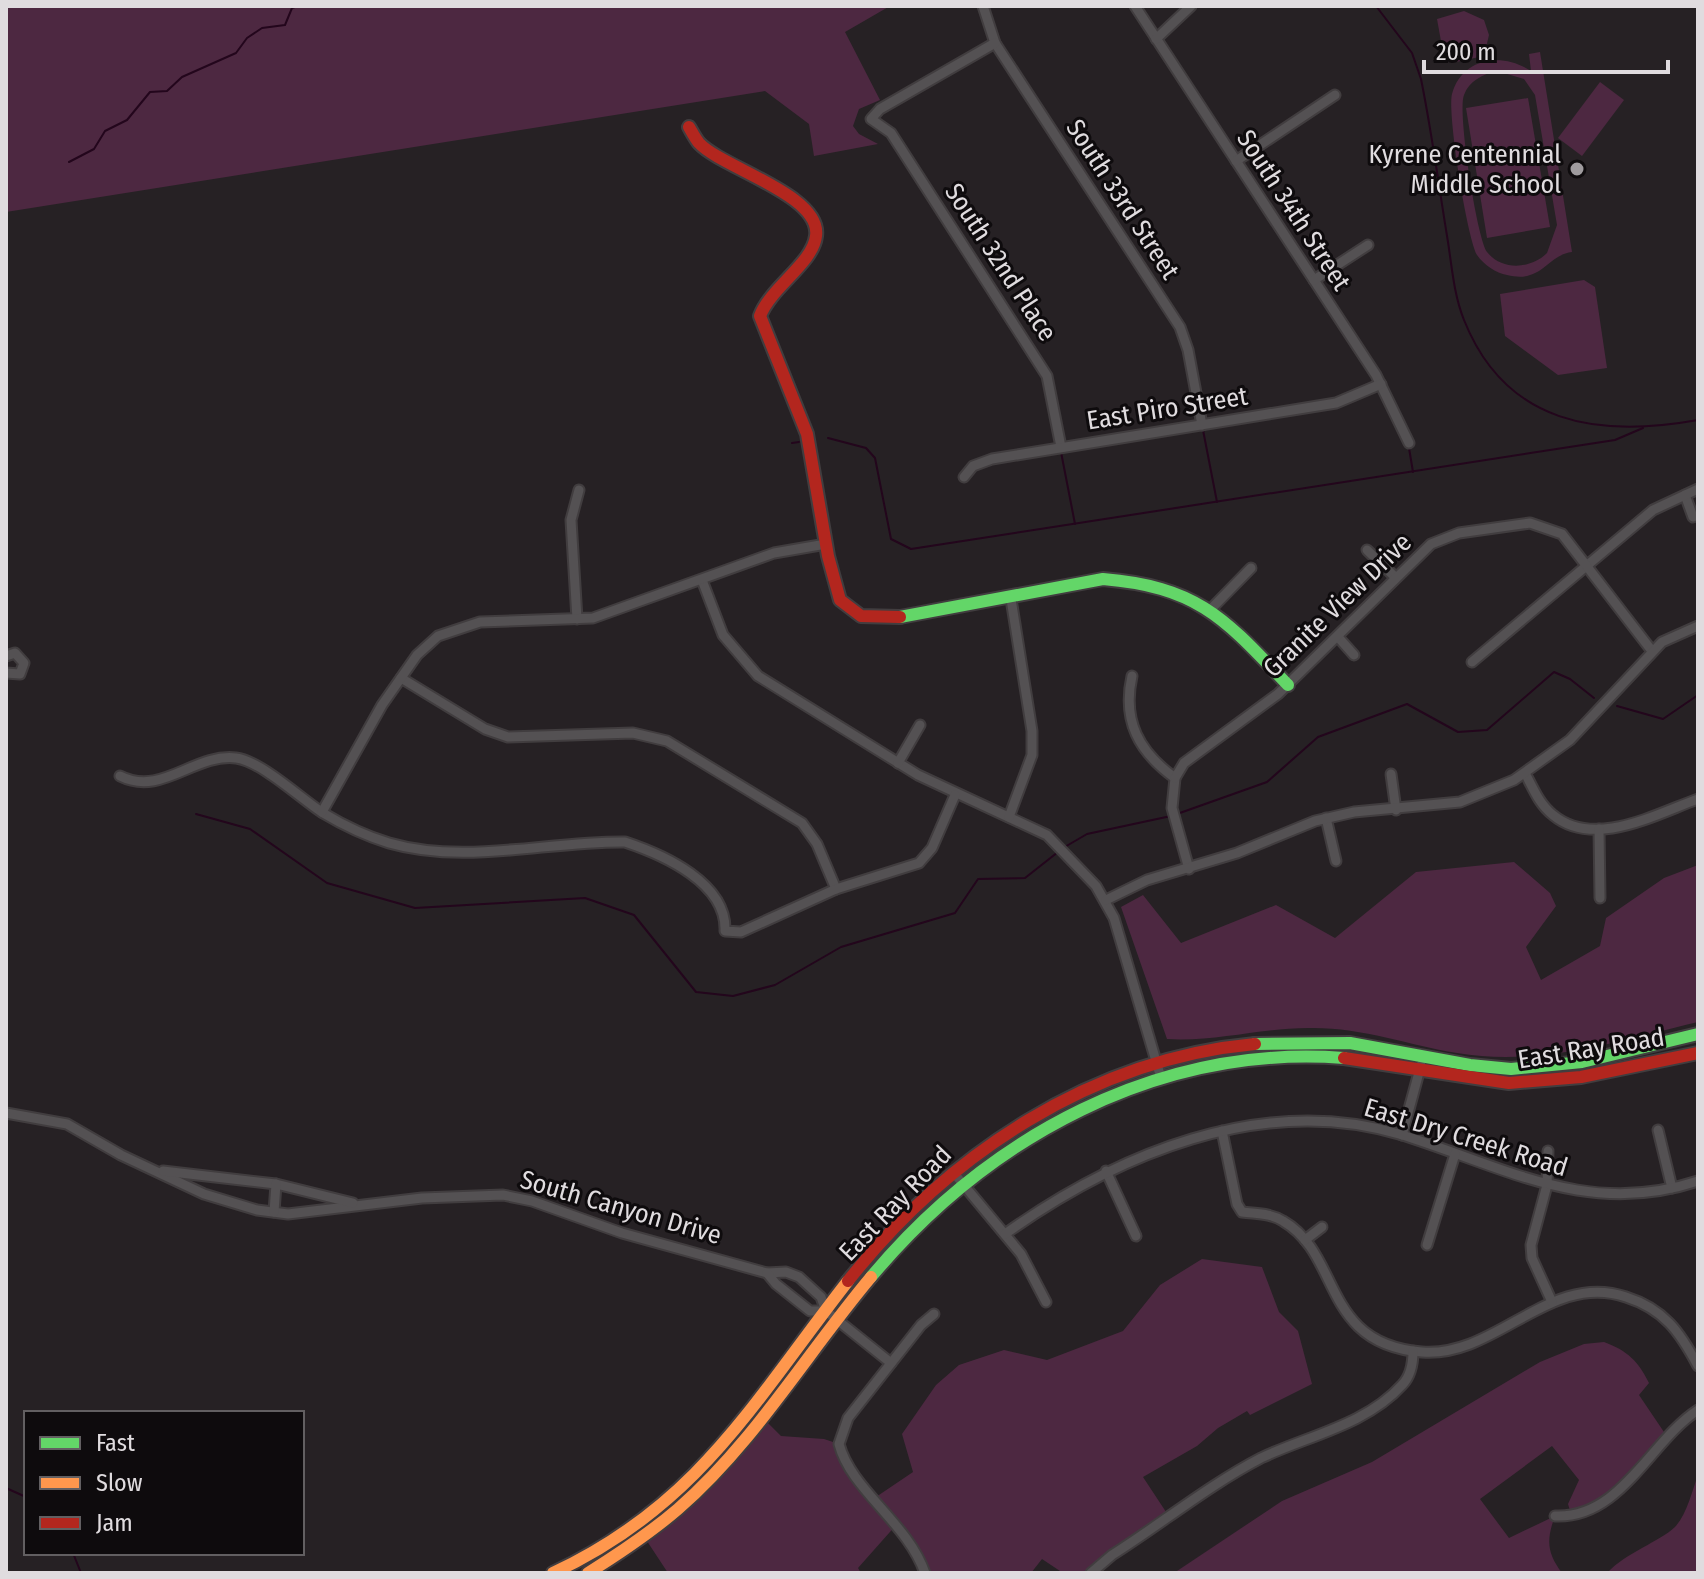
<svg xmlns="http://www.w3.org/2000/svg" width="1704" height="1579" viewBox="0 0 1704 1579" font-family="'Fira Sans Condensed',sans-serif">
  <rect width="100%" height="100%" fill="#262124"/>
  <!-- green -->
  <g fill="#4d2841" fill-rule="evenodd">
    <path d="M6 6H890L845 32 880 100 859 109 853 126 859 134 878 144 814 156 809 124 765 91 6 212Z"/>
    <path d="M1464 11 1484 20 1489 35 1484 56 1451 63 1444 58 1437 19Z"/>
    <path d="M1540 52 1572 252C1547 255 1542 284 1507 275 1496 273 1484 265 1477 255 1467 237 1447 113 1452 94 1462 57 1503 52 1531 71L1529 54ZM1497 71 1524 79 1535 95 1557 225 1547 253C1531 269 1502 271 1487 252 1477 238 1457 111 1464 95 1469 81 1483 74 1497 71Z"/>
    <path d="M1600 82 1624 100 1582 156 1558 138Z"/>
    <path d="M1528 98 1550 227 1487 238 1466 108Z"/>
    <path d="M1584 280 1595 287 1607 368 1558 375 1505 336 1500 294Z"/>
    <path d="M1514 862 1550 893 1556 906 1526 947 1541 980 1600 946 1606 918 1664 878 1698 865V1022C1619 1041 1539 1067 1457 1053 1408 1045 1364 1028 1313 1028 1264 1027 1217 1042 1167 1039L1121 907 1143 895 1181 943 1276 905 1335 938 1416 872Z"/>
    <path d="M1202 1259 1262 1267 1279 1312 1298 1331 1312 1384 1250 1415 1247 1411 1218 1428 1197 1446 1143 1477 1170 1518 1091 1573H1063L1042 1559 1031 1573H925L897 1524 858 1568 861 1573H668L641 1532 766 1421 781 1436 824 1439 839 1444 842 1455 876 1497 913 1472 902 1434 936 1385 959 1365 1004 1350 1047 1360 1123 1331 1160 1285Z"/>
    <path d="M1604 1342C1628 1351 1638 1361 1649 1383L1639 1395 1666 1435 1629 1481 1572 1517 1568 1504 1579 1480 1552 1446 1480 1499 1509 1538 1555 1516C1546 1540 1547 1553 1562 1573H1174L1282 1501 1372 1462 1540 1362 1584 1344Z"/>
    <path d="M1698 1475V1573H1607C1627 1552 1659 1542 1675 1527 1687 1514 1692 1491 1698 1475Z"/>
  </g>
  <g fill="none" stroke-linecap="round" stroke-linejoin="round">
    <!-- stream -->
    <g stroke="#23061c" stroke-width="2">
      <path d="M1376 6 1412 53 1421 79C1432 133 1439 188 1448 242 1452 268 1454 295 1464 320 1506 425 1598 438 1698 420"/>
      <path d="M69 162 94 149 105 131 127 120 150 92 167 91 182 77 236 53 247 38 262 28 285 25 292 8 298 6"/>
      <path d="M1203 430 1217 502"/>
      <path d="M828 438 866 448 875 458 891 539 911 549 1615 440 1643 428"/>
      <path d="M792 443 799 442"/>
      <path d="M1409 448 1413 472"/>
      <path d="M1061 452 1075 524"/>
      <path d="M1617 706 1663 719 1698 695"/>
      <path d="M196 814 250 829 327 883 415 908 585 898 634 915 696 992 733 996 775 985 841 947 955 913 978 879 1025 878 1058 852"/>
      <path d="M1177 814 1267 782 1318 737 1407 704 1458 732 1487 730 1554 672 1570 679 1594 698"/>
      <path d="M1063 848 1087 834 1171 816"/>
      <path d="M6 1488 26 1497"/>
      <path d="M73 1553 81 1573"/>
    </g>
    <!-- street casing -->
    <g stroke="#413d3f" stroke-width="13">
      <g id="street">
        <path d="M983 6 995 43 1180 327 1188 350 1202 425"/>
        <path d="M1135 6 1376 375 1409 443"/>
        <path d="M1156 39 1191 6"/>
        <path d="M995 43 880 109 871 119 891 133 1047 376 1061 447"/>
        <path d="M1236 161 1335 95"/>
        <path d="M1314 280 1368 245"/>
        <path d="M964 477 973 466 992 459 1336 403 1381 384"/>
        <path d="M1685 495 1693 517"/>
        <path d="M1367 550 1395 577"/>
        <path d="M702 580 723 635 758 676 918 775 1047 835 1096 886 1114 918 1161 1078"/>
        <path d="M1211 609 1251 568"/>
        <path d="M577 619 571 520 579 490"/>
        <path d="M1338 637 1354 655"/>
        <path d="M6 656 15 653 24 663 20 674 6 673"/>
        <path d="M1472 662 1653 510 1698 489"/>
        <path d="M1132 676C1122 721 1139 752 1175 778L1172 808 1189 869"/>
        <path d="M401 678 485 729 508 737 633 733 667 741 802 823 817 844 836 889"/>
        <path d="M898 763 920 725"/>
        <path d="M1525 773C1533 788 1539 804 1553 815 1594 849 1656 814 1698 799"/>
        <path d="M1391 774 1396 810"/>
        <path d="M120 776C162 797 194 753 236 758 261 761 300 798 323 813 343 825 366 836 389 843 465 865 547 841 625 842 664 855 727 883 725 931L741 932 836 889 919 863 932 848 955 795"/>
        <path d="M1175 778 1184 763 1278 694 1431 544 1459 533 1530 523 1562 534 1652 651"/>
        <path d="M322 812 382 705 417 655 438 636 480 622 593 618 774 553 826 544"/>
        <path d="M1009 817 1032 755V731L1011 599"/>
        <path d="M1326 818 1336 861"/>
        <path d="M1599 829 1600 898"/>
        <path d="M1106 900 1147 880 1237 853 1315 821 1354 812 1460 802 1514 780 1570 740 1662 642 1698 626"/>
        <path d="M6 1113 67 1124 121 1155 204 1194 257 1210 288 1214 422 1198 503 1195 532 1201 622 1233 767 1273 786 1272 799 1277 821 1297 826 1311 891 1363"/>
        <path d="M1658 1130 1672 1188"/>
        <path d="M1222 1131 1237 1204 1242 1212C1257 1214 1270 1213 1283 1221 1342 1255 1321 1344 1422 1352 1496 1358 1550 1271 1626 1297 1664 1309 1680 1332 1698 1366"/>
        <path d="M1402 1135 1421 1065"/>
        <path d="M1548 1151 1547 1185 1531 1245 1532 1258 1552 1302"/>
        <path d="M163 1171 276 1184 353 1203"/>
        <path d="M1106 1171 1136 1236"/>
        <path d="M953 1172 1021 1254 1046 1302"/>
        <path d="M274 1212 276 1184"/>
        <path d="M1005 1234C1116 1155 1261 1093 1399 1134 1503 1166 1587 1218 1698 1181"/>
        <path d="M1305 1240 1322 1227"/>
        <path d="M1427 1245 1455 1154"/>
        <path d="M767 1273 776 1284 810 1311H826"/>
        <path d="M1555 1516C1621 1519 1650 1441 1698 1410"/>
        <path d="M925 1573C907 1522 851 1490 839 1444L848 1418 921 1325 934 1314"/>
        <path d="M1091 1573 1112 1555C1161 1524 1209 1485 1261 1458 1307 1436 1366 1425 1402 1385 1411 1376 1413 1363 1413 1351"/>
      </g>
    </g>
    <!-- fast casing -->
    <g stroke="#413d3f" stroke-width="16">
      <g id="fast">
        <path d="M900 617 1103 579C1199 587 1225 619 1288 685"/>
        <path d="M1255 1044 1350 1043 1470 1065 1511 1069 1582 1062 1698 1034"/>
        <path d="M871 1277C988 1137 1158 1044 1344 1058"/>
      </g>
    </g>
    <!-- slow casing -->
    <g stroke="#413d3f" stroke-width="16">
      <g id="slow">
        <path d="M553 1573C699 1505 754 1401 848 1281"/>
        <path d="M588 1573C620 1553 650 1533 678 1509 754 1443 807 1353 871 1277"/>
      </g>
    </g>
    <!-- jam casing -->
    <g stroke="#413d3f" stroke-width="16">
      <g id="jam">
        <path d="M689 127C692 132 695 138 699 143 722 168 822 195 816 236 813 263 771 287 760 316L807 434 828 556 840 600 861 616 900 617"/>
        <path d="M1344 1058 1509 1083 1581 1077 1698 1053"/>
        <path d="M848 1281C948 1154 1092 1059 1255 1044"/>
      </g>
    </g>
    <!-- street -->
    <use href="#street" stroke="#545153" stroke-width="9"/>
    <!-- fast -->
    <use href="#fast" stroke="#63d668" stroke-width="12"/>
    <!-- slow -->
    <use href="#slow" stroke="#ff974d" stroke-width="12"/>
    <!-- jam -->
    <use href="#jam" stroke="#b3261e" stroke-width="12"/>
  </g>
  <!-- markers -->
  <circle fill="#9f9b9e" stroke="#0e0b0d" stroke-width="3" cx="1577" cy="169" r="8"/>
  <g text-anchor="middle" stroke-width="6" stroke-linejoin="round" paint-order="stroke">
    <!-- poi labels -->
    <g font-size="26" fill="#e0dcdf" stroke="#0e0b0d" text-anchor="end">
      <text x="1561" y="163">Kyrene Centennial<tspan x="1561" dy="30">Middle School</tspan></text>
    </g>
    <!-- street labels -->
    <g font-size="26" fill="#e0dcdf" stroke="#0e0b0d">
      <text transform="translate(1123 199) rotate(57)" y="9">South 33rd Street</text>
      <text transform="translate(1294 210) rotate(57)" y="9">South 34th Street</text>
      <text transform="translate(1001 262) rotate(57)" y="9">South 32nd Place</text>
      <text transform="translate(1167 408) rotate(-9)" y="9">East Piro Street</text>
      <text transform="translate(1337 605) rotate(-44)" y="9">Granite View Drive</text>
      <text transform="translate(1591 1048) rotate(-9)" y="9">East Ray Road</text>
      <text transform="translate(1466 1137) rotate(17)" y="9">East Dry Creek Road</text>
      <text transform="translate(895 1203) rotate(-46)" y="9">East Ray Road</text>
      <text transform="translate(621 1207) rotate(16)" y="9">South Canyon Drive</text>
    </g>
  </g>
  <!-- border -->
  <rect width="1704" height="1579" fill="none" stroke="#e0dcdf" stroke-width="16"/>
  <!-- legend -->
  <rect x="24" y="1411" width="280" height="144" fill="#0e0b0d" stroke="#625f61" stroke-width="2"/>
  <rect x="40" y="1437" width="40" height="12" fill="#63d668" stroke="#625f61" stroke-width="2"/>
  <text x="96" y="1451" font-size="24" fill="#e0dcdf">Fast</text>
  <rect x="40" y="1477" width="40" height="12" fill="#ff974d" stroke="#625f61" stroke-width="2"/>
  <text x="96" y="1491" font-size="24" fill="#e0dcdf">Slow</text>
  <rect x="40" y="1517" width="40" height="12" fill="#b3261e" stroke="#625f61" stroke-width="2"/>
  <text x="96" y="1531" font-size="24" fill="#e0dcdf">Jam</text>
  <!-- scale -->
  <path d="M1424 60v12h244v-12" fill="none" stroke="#e0dcdf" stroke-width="4"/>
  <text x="1436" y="60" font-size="24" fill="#e0dcdf" stroke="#0e0b0d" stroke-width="6" paint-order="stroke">200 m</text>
</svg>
